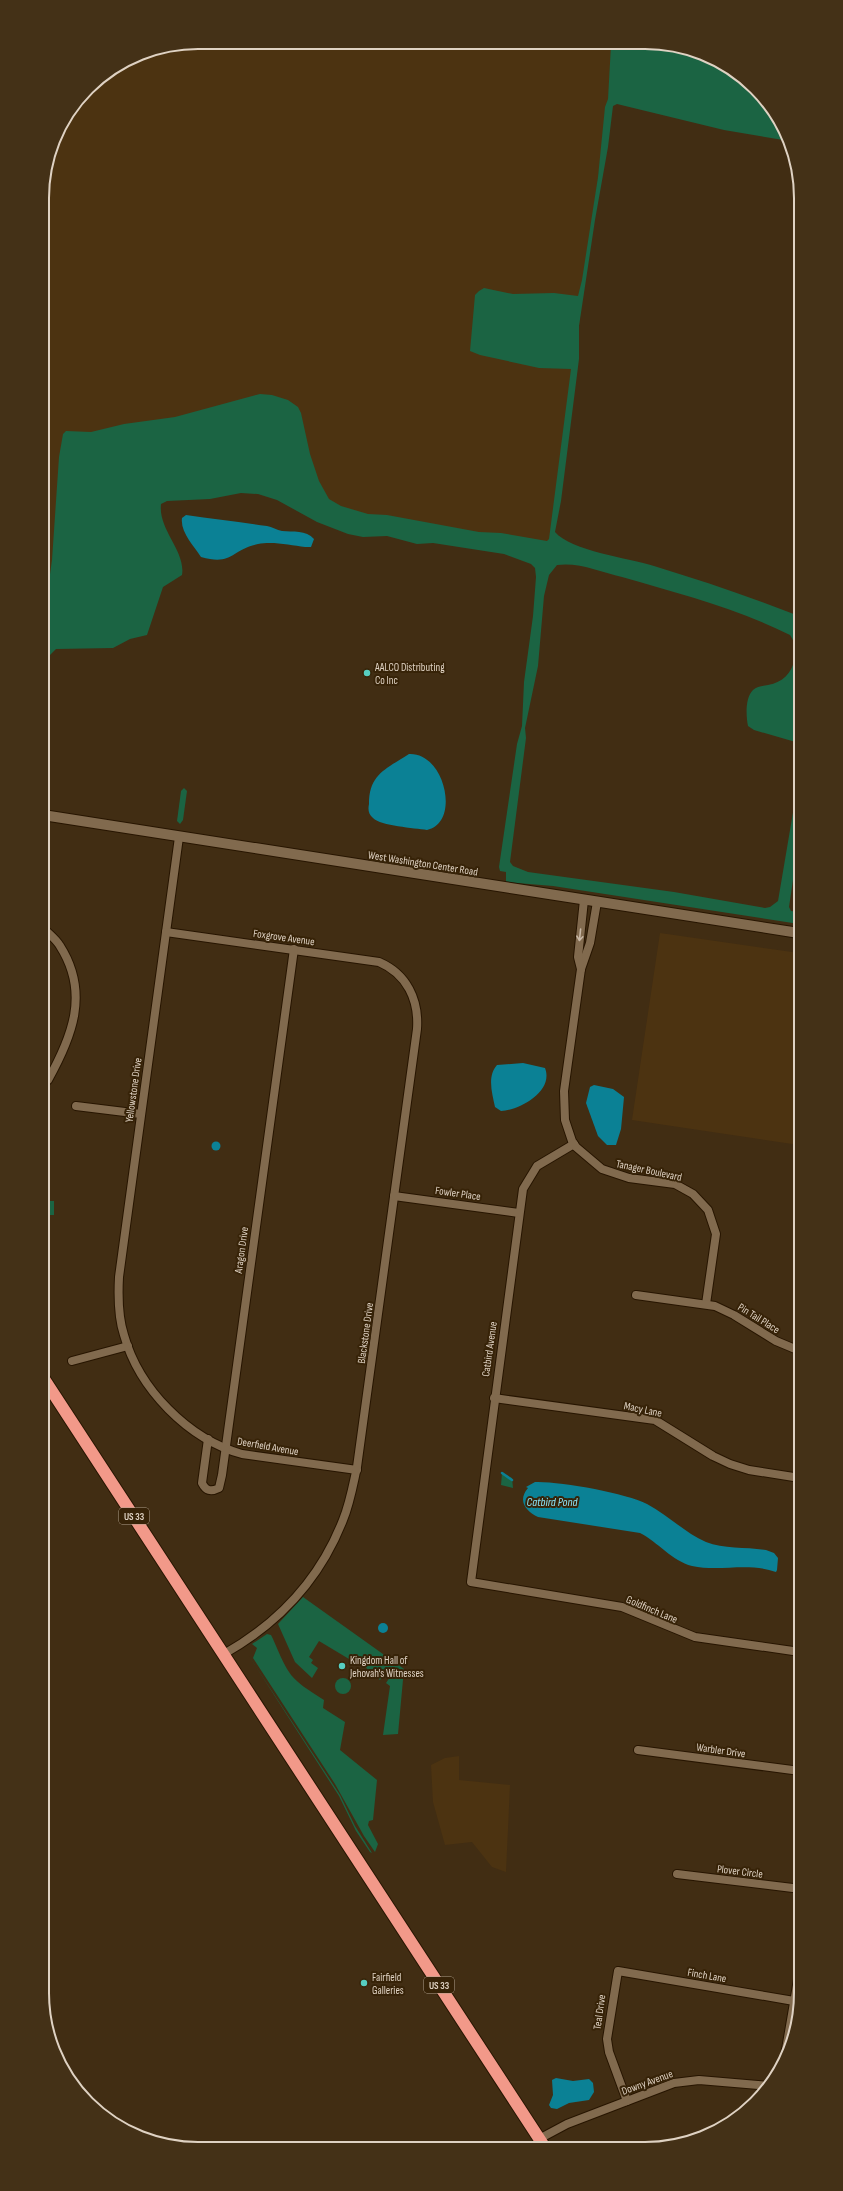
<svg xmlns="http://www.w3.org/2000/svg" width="843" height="2191" viewBox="0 0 843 2191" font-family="'Sofia Sans Condensed',sans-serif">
  <rect width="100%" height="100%" fill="#412d13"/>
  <!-- built -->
  <g fill="#4c3311">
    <path d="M198 42 615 45 550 552 354 520 202 417 43 640 42 188 58 129 95 81 139 54Z"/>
    <path d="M660 933 799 953V1145L632 1120Z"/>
    <path d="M459 1756V1780L510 1785 506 1872 492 1867 472 1842 445 1845 433 1802 431 1765 445 1758Z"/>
  </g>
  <!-- green -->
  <g fill="#1b6443">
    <path d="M611 45H676L723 63 755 88 785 129 789 141 724 130 617 104 613 106 608 147 595 220 579 326V359L561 501 555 532C571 551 629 558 654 566 703 581 751 597 799 616V743L754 730 748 726C746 716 745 698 753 690 757 686 763 686 768 685 783 682 791 674 795 659 797 650 795 642 790 635 738 609 678 593 622 577 601 572 579 562 557 565L549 575 544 596 538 666 525 728 526 738 510 862 513 866 528 872 674 892 765 908 770 907 778 901 799 777V839L789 907 791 911 799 912V924L553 886 506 882V872L500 871 499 867 517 744 522 726 524 682 533 616 536 577 535 568 531 564 504 554 433 543 417 544 387 536 363 537 348 534 317 522 277 500 258 494 241 493 210 499 167 501 161 504C158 530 186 551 182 575L163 587 147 635 130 639 113 648 56 649 48 657 43 671V624L52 560 59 457 63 434 66 431 91 432 124 424 175 417 260 394 272 395 288 400 298 407 301 413 310 454 319 481 329 499 341 506 368 514 387 515 479 532 501 533 547 541 549 539 571 369 539 368 480 355 470 351 475 295 479 291 484 288 513 294 554 293 578 296 582 280 598 177 605 107 608 99Z"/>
    <path d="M184 788 187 791 183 820 180 824 177 821 181 791Z"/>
    <rect x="44" y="1201" width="10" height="14"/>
    <path d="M502 1473 512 1478 513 1488 501 1485Z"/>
    <path d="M303 1597 404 1669 398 1734 383 1735 390 1686 386 1683 390 1677 384 1674 380 1680 364 1666 365 1663 363 1661 361 1664 360 1661 357 1659 354 1662 319 1641 309 1657 313 1660 311 1663 318 1668 312 1678 295 1662 278 1624Z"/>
    <path d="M267 1634 271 1635 273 1639C289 1676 289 1678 324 1700L323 1708 345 1722 340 1750 377 1780 373 1820 369 1821 368 1825 378 1844 375 1852 364 1836 335 1784 253 1658 257 1648 252 1644Z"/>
    <path d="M249 1656 340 1795 355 1826 372 1853 370 1852 356 1831 339 1796Z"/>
    <circle cx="343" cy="1686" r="8"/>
    <path d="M732 2121C714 2136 683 2146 659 2146Z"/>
  </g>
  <!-- water -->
  <g fill="#0b8195">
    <path d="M186 515C213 519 240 522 267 526 272 527 277 530 282 531 293 532 306 530 314 539L311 547H305C291 545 272 541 258 544 230 550 233 566 201 557 194 546 180 532 182 518Z"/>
    <path d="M409 754C445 752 461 823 427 830 414 828 381 826 373 818 368 814 368 809 369 804 369 774 386 769 409 754Z"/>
    <path d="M523 1063 545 1068C554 1091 520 1110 501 1111L495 1107C492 1093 487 1076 497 1065Z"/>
    <path d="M594 1085 613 1089 624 1097 621 1129 616 1145H607L598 1136 586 1103 590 1087Z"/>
    <circle cx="216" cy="1146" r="4.5"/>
    <path d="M535 1482C559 1481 626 1493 647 1504 668 1515 685 1533 706 1542 724 1549 747 1547 766 1550L774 1553 778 1558 777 1570 776 1572C748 1562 720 1572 692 1566 672 1561 658 1542 640 1533L538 1517C526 1511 517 1501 528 1488L526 1487Z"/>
    <circle cx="383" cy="1628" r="5"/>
    <path d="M556 2078 573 2081 589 2079 593 2083 594 2092 589 2100 569 2103 557 2109 551 2108 549 2105 553 2095 552 2080Z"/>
  </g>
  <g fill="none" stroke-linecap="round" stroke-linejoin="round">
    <!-- stream -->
    <path stroke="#0b8195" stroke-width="2.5" d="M502 1473 512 1480"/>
    <!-- street casing -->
    <g stroke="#271500" stroke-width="10">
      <g id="street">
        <path d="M179 837 119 1277C118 1296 118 1317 124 1335 139 1389 188 1439 242 1454L357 1470"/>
        <path d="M597 902 590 943 581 969 564 1091 565 1120 572 1141 576 1147 602 1169 629 1178 675 1184 693 1194 708 1210 716 1234 706 1304"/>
        <path d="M43 928C49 934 56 939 60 946 90 993 72 1037 48 1080L44 1084"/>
        <path d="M166 932 379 962C407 974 419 1000 417 1029L357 1467C353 1485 350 1503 343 1520 320 1579 279 1623 224 1654"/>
        <path d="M581 969 578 957 584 900"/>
        <path d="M76 1106 141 1114"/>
        <path d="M574 1144 537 1166 523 1189 471 1582 622 1607 695 1637 800 1652"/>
        <path d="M394 1196 519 1213"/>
        <path d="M636 1295 715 1306 734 1315 776 1341 800 1351"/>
        <path d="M72 1361 128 1346"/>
        <path d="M494 1398 655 1420 713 1456 730 1464 749 1470 800 1478"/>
        <path d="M208 1439 202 1483C206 1491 211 1492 219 1488L222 1475 294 949"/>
        <path d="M638 1750 800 1771"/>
        <path d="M677 1874 801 1889"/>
        <path d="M784 2061 801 1962"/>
        <path d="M627 2101 609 2052 607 2039 618 1971 794 2001"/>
        <path d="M539 2139 567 2124 674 2083 699 2080 769 2086"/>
      </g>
    </g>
    <!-- secondary casing -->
    <g stroke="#271500" stroke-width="12">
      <path id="secondary" d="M43 815 799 933"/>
    </g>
    <!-- highway casing -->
    <g stroke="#271500" stroke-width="14">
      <path id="highway" d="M44 1379 544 2146"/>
    </g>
    <!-- street -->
    <use href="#street" stroke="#816a4e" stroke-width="8"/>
    <!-- secondary -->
    <use href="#secondary" stroke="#816a4e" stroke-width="10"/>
    <!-- highway -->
    <use href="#highway" stroke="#f29989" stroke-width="12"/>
  </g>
  <!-- one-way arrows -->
  <defs><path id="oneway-shaft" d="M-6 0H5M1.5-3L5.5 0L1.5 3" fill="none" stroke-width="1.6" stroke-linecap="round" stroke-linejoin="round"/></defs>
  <use stroke="#c8b8a6" href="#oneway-shaft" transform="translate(580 935) rotate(96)"/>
  <!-- markers -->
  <g fill="#57cec1" stroke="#372308" stroke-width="1.5">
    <circle cx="367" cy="673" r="4"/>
    <circle cx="342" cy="1666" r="4"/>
    <circle cx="364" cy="1983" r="4"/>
  </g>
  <g text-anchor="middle" stroke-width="4" stroke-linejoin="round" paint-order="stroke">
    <!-- shield labels -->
    <g fill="#372308" stroke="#ad9e8b" stroke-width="1">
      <rect x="119" y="1508" width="30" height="16" rx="3"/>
      <rect x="424" y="1977" width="30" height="16" rx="3"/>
    </g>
    <g font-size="10" font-weight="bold" fill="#dfd2c3">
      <text x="134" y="1520">US 33</text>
      <text x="439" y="1989">US 33</text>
    </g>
    <!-- poi labels -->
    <g font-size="11" fill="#dfd2c3" stroke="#372308" text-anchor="start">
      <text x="375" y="671">AALCO Distributing<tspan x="375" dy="13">Co Inc</tspan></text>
      <text x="350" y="1664">Kingdom Hall of<tspan x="350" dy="13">Jehovah's Witnesses</tspan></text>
      <text x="372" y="1981">Fairfield<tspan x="372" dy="13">Galleries</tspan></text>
    </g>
    <!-- street labels -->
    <g font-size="11" fill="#dfd2c3" stroke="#372308">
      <text transform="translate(423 863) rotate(9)" y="4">West Washington Center Road</text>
      <text transform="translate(284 937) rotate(8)" y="4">Foxgrove Avenue</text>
      <text transform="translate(133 1090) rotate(-82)" y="4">Yellowstone Drive</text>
      <text transform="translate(649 1170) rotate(12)" y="4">Tanager Boulevard</text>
      <text transform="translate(458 1193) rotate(8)" y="4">Fowler Place</text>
      <text transform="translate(241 1250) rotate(-82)" y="4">Aragon Drive</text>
      <text transform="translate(759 1318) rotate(32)" y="4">Pin Tail Place</text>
      <text transform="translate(365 1333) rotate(-82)" y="4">Blackstone Drive</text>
      <text transform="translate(489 1349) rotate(-82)" y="4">Catbird Avenue</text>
      <text transform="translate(643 1409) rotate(12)" y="4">Macy Lane</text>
      <text transform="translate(268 1446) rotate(10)" y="4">Deerfield Avenue</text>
      <text transform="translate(652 1609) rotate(23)" y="4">Goldfinch Lane</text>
      <text transform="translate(721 1750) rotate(8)" y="4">Warbler Drive</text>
      <text transform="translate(740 1871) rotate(7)" y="4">Plover Circle</text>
      <text transform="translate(707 1975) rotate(10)" y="4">Finch Lane</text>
      <text transform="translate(599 2012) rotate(-82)" y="4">Teal Drive</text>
      <text transform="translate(647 2082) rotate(-20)" y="4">Downy Avenue</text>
    </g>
    <!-- water labels -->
    <g font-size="12" font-style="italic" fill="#8ae3f7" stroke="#372308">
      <text x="552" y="1506">Catbird Pond</text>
    </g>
  </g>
  <!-- crop -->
  <path d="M0 0H843V2191H0ZM198 49H645A149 149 0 0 1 794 198V1993A149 149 0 0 1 645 2142H198A149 149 0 0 1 49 1993V198A149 149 0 0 1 198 49Z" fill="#443117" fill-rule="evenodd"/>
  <path fill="none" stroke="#dfd2c3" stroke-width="2" d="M198 49H645A149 149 0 0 1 794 198V1993A149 149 0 0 1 645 2142H198A149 149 0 0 1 49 1993V198A149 149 0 0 1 198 49Z"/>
</svg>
